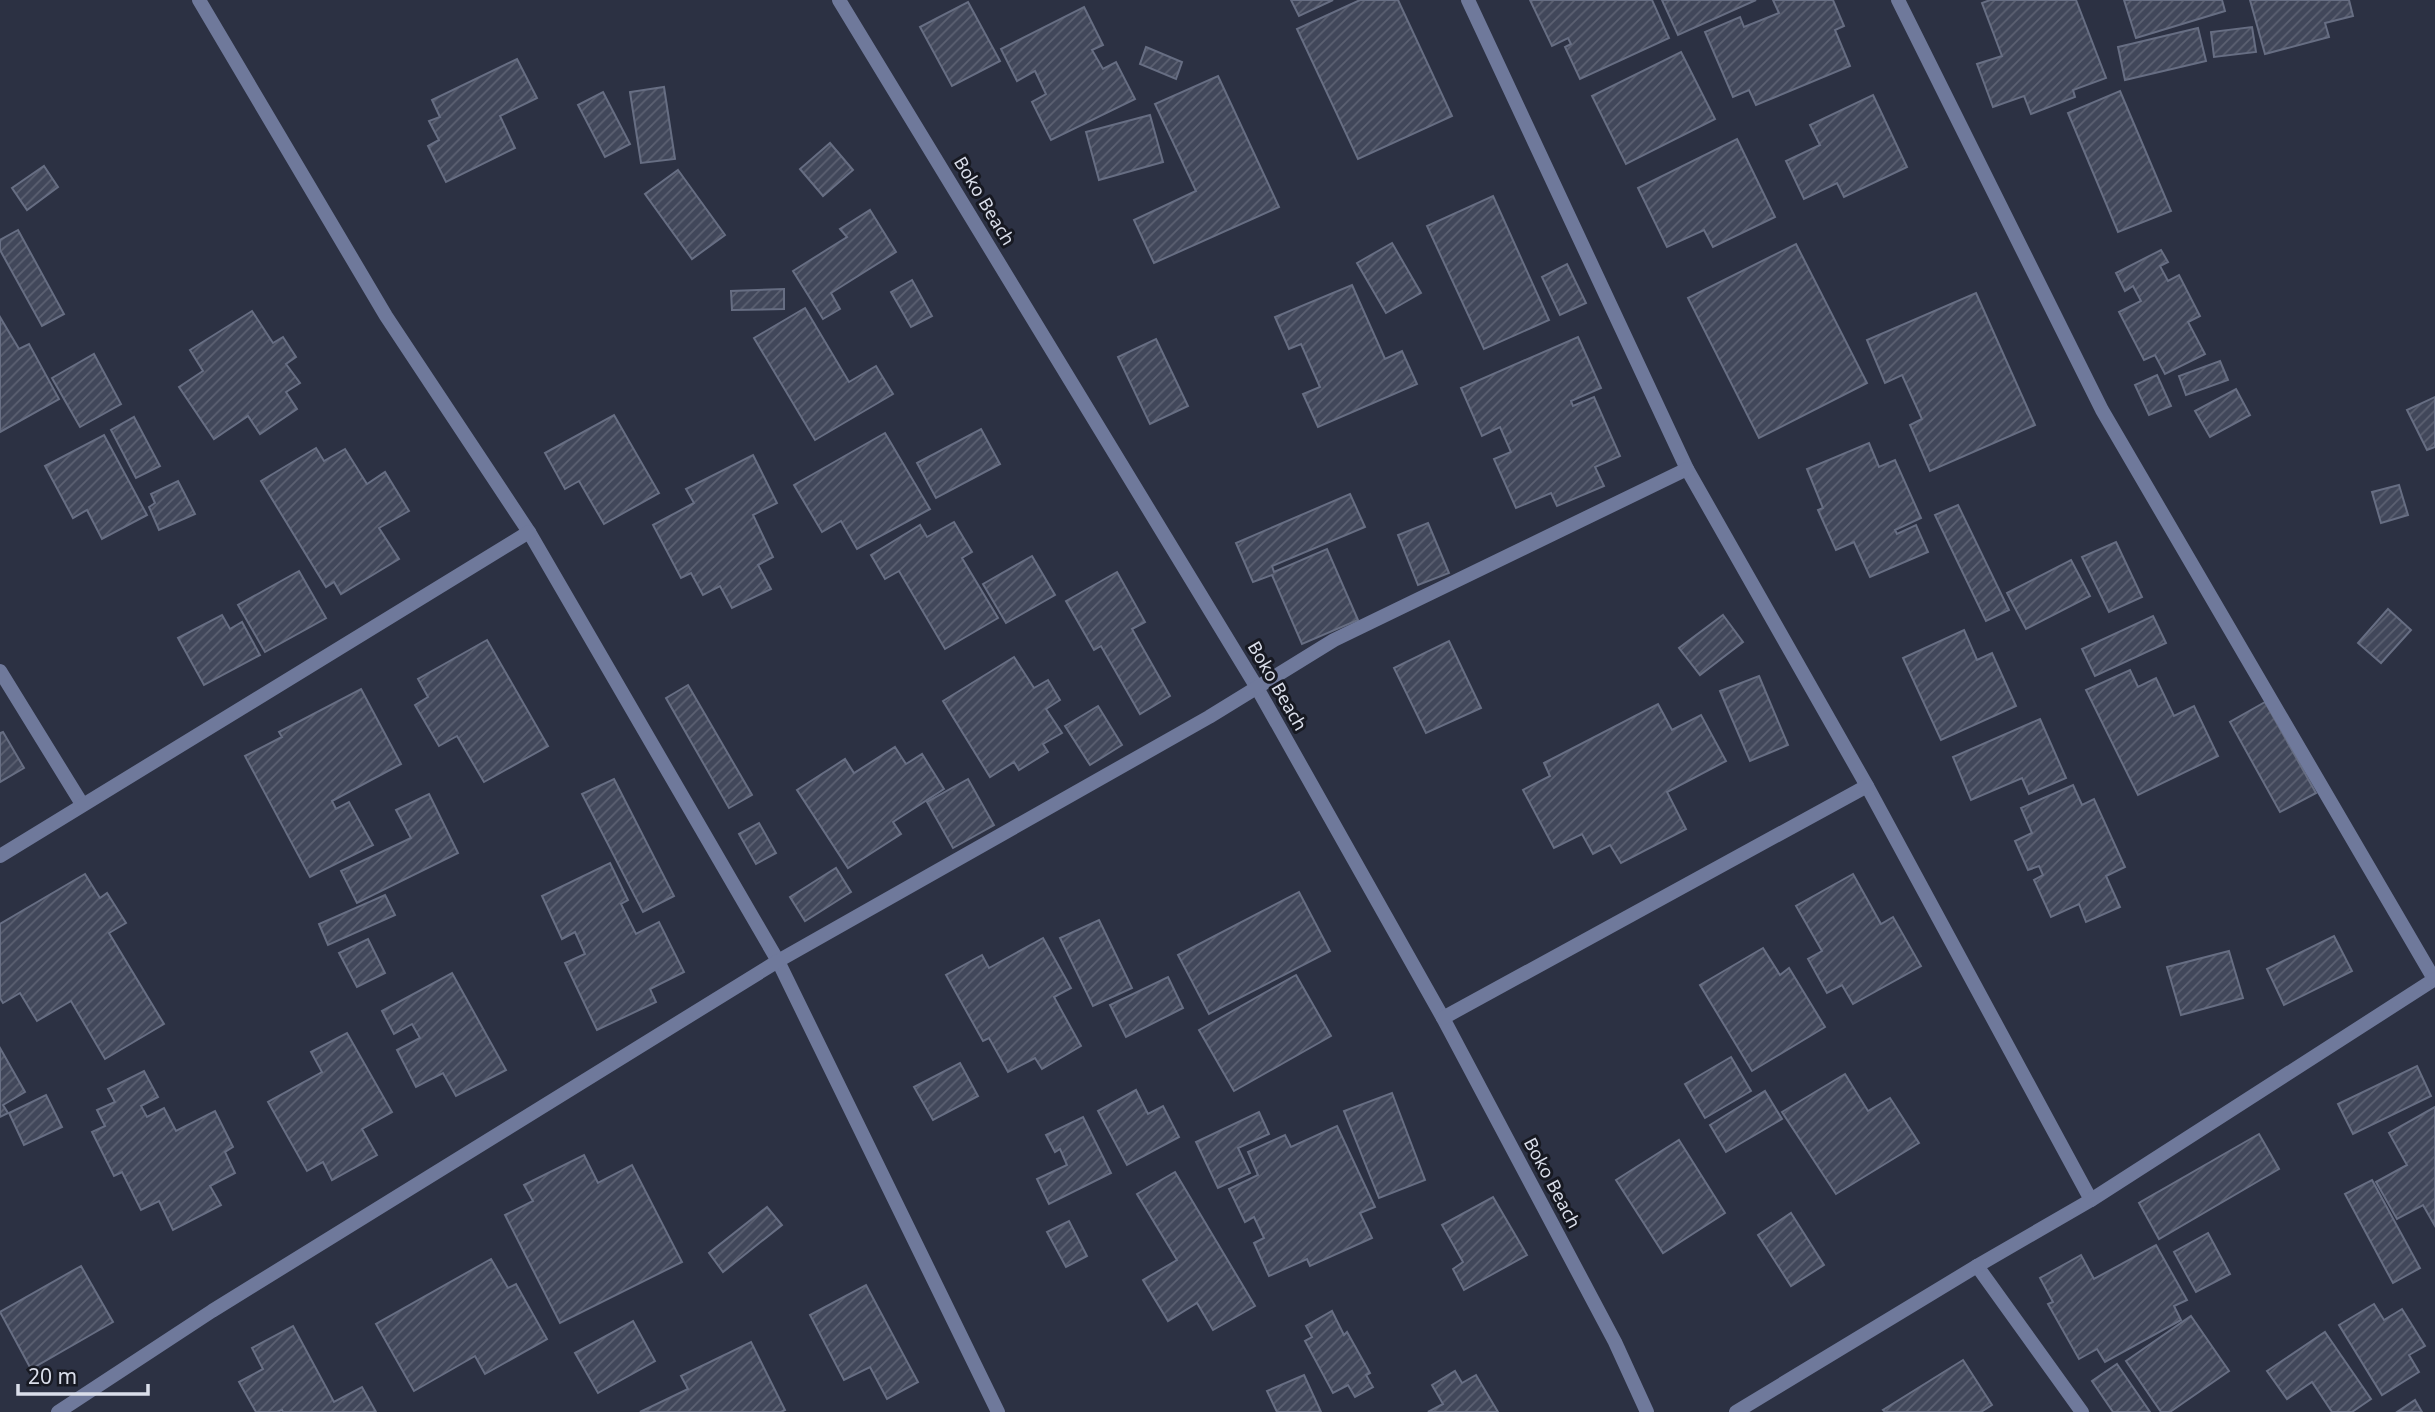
<svg xmlns="http://www.w3.org/2000/svg" width="2435" height="1412" viewBox="0 0 2435 1412" font-family="'Noto Sans',sans-serif">
  <defs>
    <pattern id="building-hatch" width="6" height="6" patternUnits="userSpaceOnUse" patternTransform="scale(1.75)"><rect width="6" height="6" fill="#41475a"/><path d="M-1 1l2-2M0 6l6-6M5 7l2-2" fill="none" stroke="#5c6172"/></pattern>
  </defs>
  <rect width="100%" height="100%" fill="#2c3143"/>
  <!-- building -->
  <g fill="url(#building-hatch)" stroke="#676e83" stroke-width="2">
    <path d="M1291 0H1333L1299 16Z"/>
    <path d="M1360 0H1398L1452 116 1358 159 1297 29Z"/>
    <path d="M1530 0H1652L1669 38 1580 79 1565 47 1571 44 1568 38 1552 46Z"/>
    <path d="M1662 0H1756L1678 35Z"/>
    <path d="M1773 0H1833L1844 26 1835 30 1850 66 1756 105 1749 90 1733 97 1705 32 1740 17 1744 27 1779 13Z"/>
    <path d="M1990 0H2076L2106 78 2073 90 2075 97 2031 114 2024 96 1993 107 1977 64 2002 56 1982 3Z"/>
    <path d="M2124 0H2222L2225 11 2136 38Z"/>
    <path d="M2250 0H2349L2353 16 2325 23 2329 37 2265 54Z"/>
    <path d="M968 2 1000 61 952 86 920 27Z"/>
    <path d="M1084 7 1103 45 1092 50 1103 69 1116 62 1135 99 1051 140 1032 102 1046 94 1035 71 1017 81 1001 49Z"/>
    <path d="M2252 27 2256 52 2214 57 2211 32Z"/>
    <path d="M2198 28 2206 61 2125 80 2118 47Z"/>
    <path d="M1146 47 1182 62 1176 79 1140 64Z"/>
    <path d="M1681 52 1715 119 1626 164 1592 96Z"/>
    <path d="M517 59 537 98 500 116 515 148 446 182 428 146 439 140 429 121 440 117 432 100Z"/>
    <path d="M1218 76 1279 207 1154 263 1134 220 1196 191 1155 104Z"/>
    <path d="M664 87 675 159 641 163 630 92Z"/>
    <path d="M2120 91 2171 211 2118 232 2068 113Z"/>
    <path d="M603 92 630 144 605 157 578 105Z"/>
    <path d="M1873 95 1907 167 1844 197 1837 183 1804 199 1786 161 1820 145 1810 125Z"/>
    <path d="M1150 115 1163 162 1099 180 1086 132Z"/>
    <path d="M1737 139 1775 217 1713 247 1704 230 1667 247 1638 188Z"/>
    <path d="M830 143 853 170 823 196 800 169Z"/>
    <path d="M44 166 58 187 27 210 12 188Z"/>
    <path d="M678 170 725 235 692 259 645 194Z"/>
    <path d="M1493 196 1549 320 1484 349 1427 226Z"/>
    <path d="M870 210 896 252 831 293 840 309 823 319 793 271 847 237 840 229Z"/>
    <path d="M18 230 64 314 42 326 0 250V240Z"/>
    <path d="M1392 243 1421 293 1386 313 1357 263Z"/>
    <path d="M1796 244 1867 383 1759 438 1688 298Z"/>
    <path d="M2161 250 2168 262 2160 266 2168 281 2179 275 2200 316 2188 322 2205 354 2165 374 2155 355 2144 360 2119 312 2141 301 2133 286 2125 291 2116 273Z"/>
    <path d="M1567 264 1586 303 1560 315 1542 277Z"/>
    <path d="M912 280 932 316 911 327 891 292Z"/>
    <path d="M1352 285 1385 359 1402 351 1417 384 1318 427 1303 394 1320 387 1301 344 1289 349 1275 317Z"/>
    <path d="M784 289V309L732 310 731 291Z"/>
    <path d="M1976 293 2035 425 1930 471 1910 425 1922 419 1902 375 1885 383 1867 340Z"/>
    <path d="M805 308 849 382 876 366 893 394 815 440 754 338Z"/>
    <path d="M252 311 273 343 283 337 296 357 286 364 300 383 286 392 297 409 260 434 248 416 214 439 179 387 203 371 190 350Z"/>
    <path d="M0 317 19 349 29 344 59 399 0 432Z"/>
    <path d="M1578 337 1601 388 1571 401 1573 406 1594 397 1620 456 1595 467 1604 486 1557 506 1551 493 1516 508 1494 459 1511 452 1500 427 1482 436 1461 388Z"/>
    <path d="M1156 339 1188 406 1150 424 1118 357Z"/>
    <path d="M94 354 121 404 80 427 52 378Z"/>
    <path d="M2220 361 2228 380 2186 395 2179 376Z"/>
    <path d="M2157 375 2171 406 2149 415 2135 385Z"/>
    <path d="M2236 389 2250 415 2210 437 2195 411Z"/>
    <path d="M2435 397V447L2427 450 2407 410Z"/>
    <path d="M614 415 659 493 604 524 579 481 565 489 545 453Z"/>
    <path d="M134 417 160 466 136 478 111 430Z"/>
    <path d="M981 429 1000 464 936 498 917 463Z"/>
    <path d="M885 433 930 509 857 549 841 521 822 532 794 485Z"/>
    <path d="M104 435 147 515 102 539 87 510 73 518 45 466Z"/>
    <path d="M1869 443 1879 467 1895 460 1921 518 1895 530 1897 534 1916 525 1928 552 1870 577 1854 542 1836 550 1818 510 1823 508 1807 469Z"/>
    <path d="M316 448 324 461 345 449 367 484 385 472 409 511 379 528 399 559 341 594 334 582 326 587 261 481Z"/>
    <path d="M753 455 777 503 753 515 773 557 758 565 771 589 732 608 720 586 703 595 691 573 681 578 653 525 694 503 686 489Z"/>
    <path d="M178 481 195 514 159 530 149 507 155 503 151 494Z"/>
    <path d="M2399 485 2408 515 2381 523 2372 492Z"/>
    <path d="M1350 494 1365 527 1272 566 1274 572 1327 549 1358 620 1302 644 1272 575 1253 582 1236 543Z"/>
    <path d="M1958 505 2009 610 1986 621 1935 515Z"/>
    <path d="M954 522 972 552 962 558 998 618 945 649 899 571 885 579 871 555 920 525 927 537Z"/>
    <path d="M1428 523 1449 573 1418 585 1398 535Z"/>
    <path d="M2116 542 2142 597 2109 612 2082 557Z"/>
    <path d="M1032 556 1055 595 1006 623 983 584Z"/>
    <path d="M2071 560 2090 596 2026 629 2007 593Z"/>
    <path d="M299 571 326 618 265 652 238 605Z"/>
    <path d="M1117 572 1145 622 1132 629 1170 696 1140 714 1101 646 1094 650 1066 601Z"/>
    <path d="M2388 609 2411 630 2381 663 2358 643Z"/>
    <path d="M222 615 230 629 242 622 260 655 204 685 178 638Z"/>
    <path d="M1723 615 1743 642 1700 675 1679 648Z"/>
    <path d="M2153 616 2166 643 2095 676 2082 649Z"/>
    <path d="M1964 630 1977 660 1992 653 2016 706 1941 740 1903 658Z"/>
    <path d="M487 640 548 746 484 782 457 736 439 746 415 705 428 697 418 679Z"/>
    <path d="M1449 641 1481 708 1426 733 1394 668Z"/>
    <path d="M1014 657 1034 688 1048 680 1060 700 1046 709 1062 733 1043 744 1048 752 1019 770 1014 762 990 777 943 701Z"/>
    <path d="M2130 670 2138 687 2156 678 2174 716 2194 706 2218 756 2138 795 2086 690Z"/>
    <path d="M1759 676 1788 745 1750 761 1720 691Z"/>
    <path d="M688 685 752 795 729 808 666 698Z"/>
    <path d="M361 689 401 764 332 801 336 809 349 802 373 845 310 877 245 756 282 737 279 732Z"/>
    <path d="M2265 702 2316 793 2280 812 2230 722Z"/>
    <path d="M1658 704 1672 730 1701 715 1726 761 1667 792 1686 829 1621 863 1610 845 1593 854 1582 834 1554 848 1523 790 1550 776 1544 763Z"/>
    <path d="M1098 706 1122 745 1090 765 1065 726Z"/>
    <path d="M2040 719 2066 778 2029 794 2022 778 1971 800 1953 757Z"/>
    <path d="M3 732 24 768 0 782V733Z"/>
    <path d="M895 747 906 764 922 754 944 789 893 822 901 834 848 868 797 790 845 759 854 773Z"/>
    <path d="M614 779 674 896 643 912 582 794Z"/>
    <path d="M968 779 994 825 953 848 927 802Z"/>
    <path d="M2073 785 2082 805 2094 799 2125 867 2106 876 2120 907 2086 922 2079 904 2051 917 2034 880 2043 875 2039 866 2028 870 2015 841 2032 833 2021 808Z"/>
    <path d="M429 794 458 853 357 903 341 871 411 838 396 810Z"/>
    <path d="M759 823 776 853 756 864 739 834Z"/>
    <path d="M610 863 628 900 621 904 636 934 659 922 684 972 650 989 656 1002 597 1030 565 963 585 954 575 932 562 939 542 896Z"/>
    <path d="M836 868 851 892 805 921 790 897Z"/>
    <path d="M85 874 100 898 107 893 126 923 109 933 164 1024 105 1059 71 1001 37 1021 20 993 3 1003 0 998V924Z"/>
    <path d="M1853 874 1881 924 1893 917 1921 966 1853 1004 1842 985 1827 993 1808 959 1822 951 1796 906Z"/>
    <path d="M1299 892 1330 951 1209 1014 1178 955Z"/>
    <path d="M385 895 395 915 328 945 319 924Z"/>
    <path d="M1099 920 1132 988 1093 1006 1060 938Z"/>
    <path d="M2334 936 2352 971 2284 1005 2267 969Z"/>
    <path d="M1043 938 1071 988 1054 997 1081 1046 1042 1069 1035 1058 1008 1072 989 1038 983 1041 946 975 982 955 989 968Z"/>
    <path d="M368 939 385 973 357 987 339 953Z"/>
    <path d="M1763 948 1780 975 1789 968 1825 1027 1752 1071 1700 985Z"/>
    <path d="M2229 951 2243 998 2181 1015 2167 967Z"/>
    <path d="M452 973 506 1070 456 1096 443 1073 416 1087 397 1050 420 1038 412 1024 394 1034 382 1011Z"/>
    <path d="M1296 975 1331 1036 1234 1091 1199 1030Z"/>
    <path d="M1168 977 1183 1008 1126 1037 1110 1005Z"/>
    <path d="M347 1033 392 1112 362 1129 377 1155 332 1180 323 1162 307 1171 268 1102 322 1072 311 1052Z"/>
    <path d="M0 1048 25 1092 3 1105 8 1113 0 1117Z"/>
    <path d="M1731 1057 1751 1091 1705 1118 1685 1084Z"/>
    <path d="M960 1063 978 1096 933 1120 914 1087Z"/>
    <path d="M2417 1066 2431 1096 2353 1134 2338 1104Z"/>
    <path d="M144 1071 158 1097 141 1106 147 1117 164 1108 176 1131 215 1111 233 1147 225 1152 235 1173 210 1186 221 1205 173 1230 159 1201 141 1210 122 1172 114 1176 92 1132 105 1126 97 1110 115 1102 108 1089Z"/>
    <path d="M1845 1074 1868 1111 1890 1098 1919 1143 1836 1194 1782 1112Z"/>
    <path d="M1136 1090 1148 1114 1163 1106 1179 1137 1127 1165 1098 1111Z"/>
    <path d="M1765 1091 1782 1119 1726 1152 1710 1125Z"/>
    <path d="M1392 1093 1425 1180 1379 1198 1344 1111Z"/>
    <path d="M46 1095 62 1127 24 1145 9 1113Z"/>
    <path d="M2435 1107V1226L2423 1205 2397 1219 2376 1182 2407 1165 2389 1133Z"/>
    <path d="M1259 1112 1269 1134 1238 1148 1250 1173 1218 1188 1196 1142Z"/>
    <path d="M1083 1117 1111 1173 1049 1204 1037 1179 1067 1165 1060 1149 1055 1152 1046 1135Z"/>
    <path d="M1337 1126 1375 1207 1360 1213 1372 1238 1310 1266 1307 1259 1269 1276 1254 1243 1264 1238 1254 1217 1245 1222 1229 1189 1258 1175 1248 1152 1285 1135 1291 1147Z"/>
    <path d="M2259 1134 2279 1169 2159 1239 2139 1203Z"/>
    <path d="M1679 1140 1725 1213 1663 1253 1616 1180Z"/>
    <path d="M584 1155 598 1183 632 1165 682 1262 560 1323 505 1215 533 1201 524 1185Z"/>
    <path d="M1175 1172 1255 1306 1213 1330 1197 1303 1168 1321 1143 1280 1177 1260 1137 1194Z"/>
    <path d="M2372 1180 2420 1268 2393 1283 2345 1194Z"/>
    <path d="M1493 1197 1527 1255 1464 1290 1453 1269 1463 1262 1442 1225Z"/>
    <path d="M767 1207 782 1225 723 1272 709 1253Z"/>
    <path d="M1791 1213 1824 1265 1791 1286 1758 1235Z"/>
    <path d="M1069 1221 1087 1256 1066 1267 1047 1232Z"/>
    <path d="M2208 1233 2230 1274 2196 1292 2174 1252Z"/>
    <path d="M2156 1245 2187 1300 2174 1306 2181 1320 2105 1362 2097 1349 2079 1359 2048 1304 2053 1302 2040 1278 2081 1255 2094 1279Z"/>
    <path d="M491 1259 508 1288 516 1284 547 1339 485 1374 475 1356 414 1391 376 1324Z"/>
    <path d="M81 1266 113 1322 31 1369 0 1312Z"/>
    <path d="M866 1285 918 1382 887 1399 870 1367 844 1380 810 1315Z"/>
    <path d="M2374 1304 2384 1320 2402 1309 2425 1346 2409 1355 2419 1372 2382 1395 2339 1325Z"/>
    <path d="M1332 1311 1344 1335 1347 1332 1370 1373 1366 1375 1373 1387 1355 1397 1348 1385 1333 1393 1305 1341 1312 1337 1306 1326Z"/>
    <path d="M2191 1316 2229 1371 2170 1412H2161L2126 1361Z"/>
    <path d="M633 1321 655 1361 598 1393 575 1353Z"/>
    <path d="M293 1326 334 1402 362 1387 376 1412H283L282 1410 277 1412H256L239 1382 263 1369 252 1348Z"/>
    <path d="M2325 1332 2371 1399 2352 1412H2332L2312 1382 2287 1399 2267 1371Z"/>
    <path d="M751 1342 785 1410 781 1412H640L688 1389 681 1376Z"/>
    <path d="M1963 1360 1992 1405 1981 1412H1885L1883 1410Z"/>
    <path d="M2117 1364 2150 1412H2113L2092 1381Z"/>
    <path d="M1455 1371 1462 1383 1476 1375 1498 1412H1428L1443 1404 1432 1385Z"/>
    <path d="M1304 1375 1321 1412H1277L1267 1391Z"/>
    <path d="M2415 1400 2422 1412H2397Z"/>
  </g>
  <g fill="none" stroke-linecap="round" stroke-linejoin="round">
    <!-- street -->
    <g stroke="#6f799b" stroke-width="14">
      <path d="M199 0 386 316 529 532 778 961 998 1412"/>
      <path d="M839 0 1256 686 1443 1018 1615 1342 1647 1412"/>
      <path d="M1468 0 1687 469 1867 786 2091 1200"/>
      <path d="M1898 0 2102 410 2434 979"/>
      <path d="M0 671 82 804"/>
      <path d="M0 856 529 532"/>
      <path d="M1443 1018 1867 786"/>
      <path d="M1977 1266 2082 1412"/>
      <path d="M58 1412 212 1311 778 961 1209 717 1334 640 1687 469"/>
      <path d="M1736 1412 1977 1266 2091 1200 2435 979"/>
    </g>
  </g>
  <g text-anchor="middle" stroke-width="6" stroke-linejoin="round" paint-order="stroke">
    <!-- street labels -->
    <g font-size="18" fill="#dadeea" stroke="#171922">
      <text transform="translate(984 201) rotate(59)" y="6">Boko Beach</text>
      <text transform="translate(1277 686) rotate(60)" y="6">Boko Beach</text>
      <text transform="translate(1552 1183) rotate(62)" y="6">Boko Beach</text>
    </g>
  </g>
  <!-- scale -->
  <path d="M18 1384v10h130v-10" fill="none" stroke="#dadeea" stroke-width="3.5"/>
  <text x="28" y="1384" font-size="21" fill="#dadeea" stroke="#171922" stroke-width="5" paint-order="stroke">20 m</text>
</svg>
